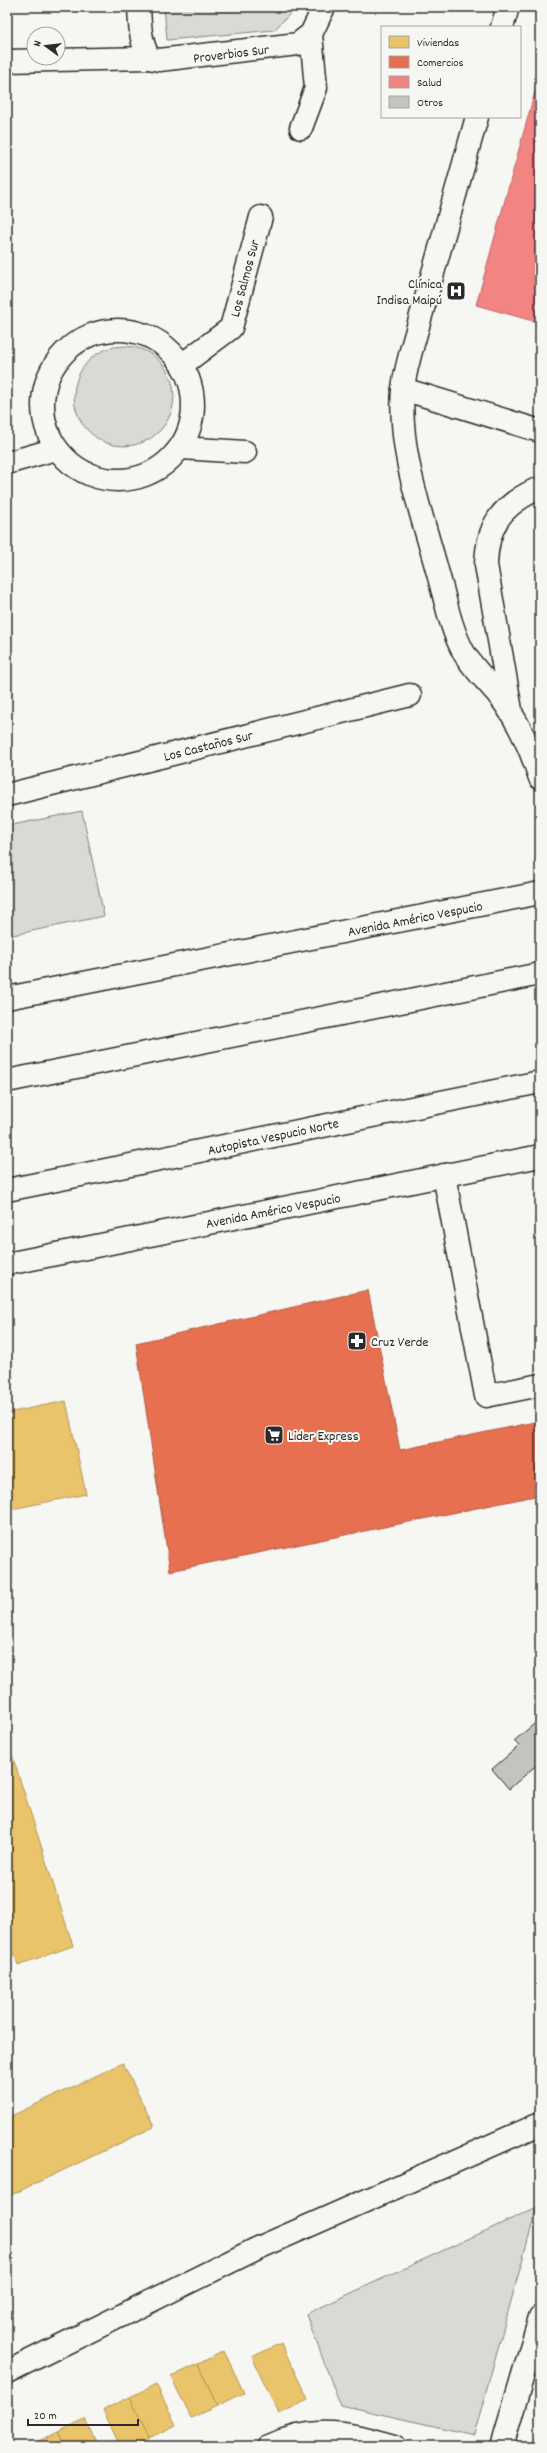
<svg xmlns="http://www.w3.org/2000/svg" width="547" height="2453" viewBox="0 0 547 2453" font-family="Dekko,sans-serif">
  <rect width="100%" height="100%" fill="#f6f6f2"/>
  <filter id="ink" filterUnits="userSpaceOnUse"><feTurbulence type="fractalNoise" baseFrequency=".025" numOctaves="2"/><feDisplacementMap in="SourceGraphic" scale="8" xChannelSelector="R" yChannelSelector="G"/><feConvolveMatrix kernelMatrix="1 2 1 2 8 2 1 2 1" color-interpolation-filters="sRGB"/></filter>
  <g filter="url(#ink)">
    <!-- green -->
    <g fill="#d9d9d5" stroke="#828280">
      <path d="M164 7H297L274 30 167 40Z"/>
      <circle cx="124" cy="396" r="50"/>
      <path d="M82 811 104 916 8 936 7 826Z"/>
      <path d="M537 2207 474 2435 340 2405 306 2314Z"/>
    </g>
    <!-- homes -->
    <g fill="#e9c46a" stroke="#b09657">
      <path d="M66 1401 86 1494 7 1510V1413Z"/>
      <path d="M7 1739 73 1946 18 1965 7 1929Z"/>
      <path d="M123 2063 154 2127 7 2197V2118Z"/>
      <path d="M281 2343 308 2400 279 2414 252 2357Z"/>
      <path d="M224 2351 244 2393 217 2406 198 2364Z"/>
      <path d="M198 2364 217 2406 191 2418 171 2377Z"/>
      <path d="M156 2384 176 2425 149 2438 130 2397Z"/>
      <path d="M130 2397 149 2438 133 2446H120L103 2410Z"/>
      <path d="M85 2419 98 2446H65L58 2432Z"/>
      <path d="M58 2432 65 2446H33L32 2444Z"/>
    </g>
    <!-- shops -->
    <path fill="#e76f51" stroke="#af5b46" d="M368 1290 400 1450 540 1421V1495L170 1571 136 1343Z"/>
    <!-- health -->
    <path fill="#f28482" stroke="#b66968" d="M540 73V323L476 305Z"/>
    <!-- building -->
    <path fill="#c3c3c0" stroke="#2b2b2b" d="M540 1719V1762L509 1789 492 1769 519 1746 514 1741Z"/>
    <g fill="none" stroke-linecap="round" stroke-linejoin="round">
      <!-- minor casing -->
      <g stroke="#2b2b2b" stroke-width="25">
        <g id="minor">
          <path d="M139 7C140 25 140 41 149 58L159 60 298 44 311 34 324 7"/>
          <path d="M502 27 508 7"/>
          <path d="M7 61 149 58"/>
          <path d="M477 117 411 351C408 363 404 377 403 389 398 451 421 511 437 570 445 597 450 628 464 653 473 668 485 679 496 692 517 717 530 747 540 778"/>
          <path d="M301 128 316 88 311 34"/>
          <circle cx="118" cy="405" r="75"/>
          <path d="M183 364 231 328 261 217"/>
          <path d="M403 389 540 431"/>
          <path d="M181 448 245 452"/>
          <path d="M7 463 56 449"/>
          <path d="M511 710 486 565C487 526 501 506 535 490"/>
          <path d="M7 795 410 695"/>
          <path d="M444 1175 486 1396 540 1385"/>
          <path d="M7 2372 256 2249 540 2124"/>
          <path d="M269 2446C315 2424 349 2433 395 2446"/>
          <path d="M502 2446 540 2317"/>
        </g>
      </g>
      <!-- major casing -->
      <g stroke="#2b2b2b" stroke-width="25">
        <g id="major">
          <path d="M7 998 540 893"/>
          <path d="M7 1264 540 1156"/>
        </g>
      </g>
      <!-- highway casing -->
      <g stroke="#2b2b2b" stroke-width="25">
        <g id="highway">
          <path d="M7 1081 540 974"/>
          <path d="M7 1190 540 1082"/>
        </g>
      </g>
      <!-- minor -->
      <use href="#minor" stroke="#f6f6f2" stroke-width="22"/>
      <!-- major -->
      <use href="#major" stroke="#f6f6f2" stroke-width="22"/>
      <!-- highway -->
      <use href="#highway" stroke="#f6f6f2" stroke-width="22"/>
    </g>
  </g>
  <!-- icons -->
  <defs>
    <g id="hospital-square" transform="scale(1)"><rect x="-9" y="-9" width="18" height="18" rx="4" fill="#2b2b2b" stroke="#f6f6f2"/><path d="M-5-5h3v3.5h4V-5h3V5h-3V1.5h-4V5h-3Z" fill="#fff"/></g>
    <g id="pharmacy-square" transform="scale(1)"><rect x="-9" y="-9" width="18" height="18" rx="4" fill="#2b2b2b" stroke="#f6f6f2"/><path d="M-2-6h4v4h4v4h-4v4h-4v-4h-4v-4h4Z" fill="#fff"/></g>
    <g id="supermarket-square" transform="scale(1)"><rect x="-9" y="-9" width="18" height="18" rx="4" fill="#2b2b2b" stroke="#f6f6f2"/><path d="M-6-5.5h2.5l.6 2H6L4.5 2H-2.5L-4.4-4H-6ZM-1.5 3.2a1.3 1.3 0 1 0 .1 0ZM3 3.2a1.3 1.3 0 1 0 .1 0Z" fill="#fff"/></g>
  </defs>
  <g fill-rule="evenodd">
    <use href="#hospital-square" x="456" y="291"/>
    <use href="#pharmacy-square" x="357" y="1341"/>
    <use href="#supermarket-square" x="274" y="1435"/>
  </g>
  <g text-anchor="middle" stroke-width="4" stroke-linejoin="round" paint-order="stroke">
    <!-- street labels -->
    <g font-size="14" fill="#2b2b2b" stroke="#f6f6f2">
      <text transform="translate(231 53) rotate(-7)" y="5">Proverbios Sur</text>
      <text transform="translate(244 278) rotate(-75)" y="5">Los Salmos Sur</text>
      <text transform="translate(208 745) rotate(-14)" y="5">Los Castaños Sur</text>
      <text transform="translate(415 918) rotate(-11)" y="5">Avenida Américo Vespucio</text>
      <text transform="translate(273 1136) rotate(-12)" y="5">Autopista Vespucio Norte</text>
      <text transform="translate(273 1210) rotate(-11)" y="5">Avenida Américo Vespucio</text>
    </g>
    <!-- poi labels -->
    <g font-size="14" fill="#2b2b2b" stroke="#f6f6f2" text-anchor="start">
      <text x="442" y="288" text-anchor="end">Clínica<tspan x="442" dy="16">Indisa Maipú</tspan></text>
      <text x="371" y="1346">Cruz Verde</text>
      <text x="288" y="1440">Lider Express</text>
    </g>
  </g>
  <!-- margin -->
  <rect width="547" height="2453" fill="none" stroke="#f6f6f2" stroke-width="24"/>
  <rect x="12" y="12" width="523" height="2429" fill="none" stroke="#2b2b2b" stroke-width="1.5" filter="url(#ink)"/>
  <!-- legend -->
  <rect x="381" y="26" width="140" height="92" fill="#f6f6f2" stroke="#a5a5a2"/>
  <rect x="389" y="36" width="20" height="12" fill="#e9c46a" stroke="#a5a5a2"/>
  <text x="417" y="46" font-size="12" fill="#2b2b2b">Viviendas</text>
  <rect x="389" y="56" width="20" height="12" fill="#e76f51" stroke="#a5a5a2"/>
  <text x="417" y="66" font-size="12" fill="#2b2b2b">Comercios</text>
  <rect x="389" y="76" width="20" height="12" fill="#f28482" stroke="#a5a5a2"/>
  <text x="417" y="86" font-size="12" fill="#2b2b2b">Salud</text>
  <rect x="389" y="96" width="20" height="12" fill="#c3c3c0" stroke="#a5a5a2"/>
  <text x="417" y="106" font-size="12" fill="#2b2b2b">Otros</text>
  <!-- north arrow -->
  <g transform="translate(46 46) rotate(285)"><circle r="19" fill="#f6f6f2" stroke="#a5a5a2"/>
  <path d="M0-3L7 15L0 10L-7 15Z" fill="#2b2b2b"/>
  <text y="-6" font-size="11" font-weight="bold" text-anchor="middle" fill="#2b2b2b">N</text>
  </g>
  <!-- scale -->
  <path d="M28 2419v6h110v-6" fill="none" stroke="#2b2b2b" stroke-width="2"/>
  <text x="34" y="2419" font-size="12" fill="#2b2b2b" stroke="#f6f6f2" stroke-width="3" paint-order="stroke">20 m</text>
</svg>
